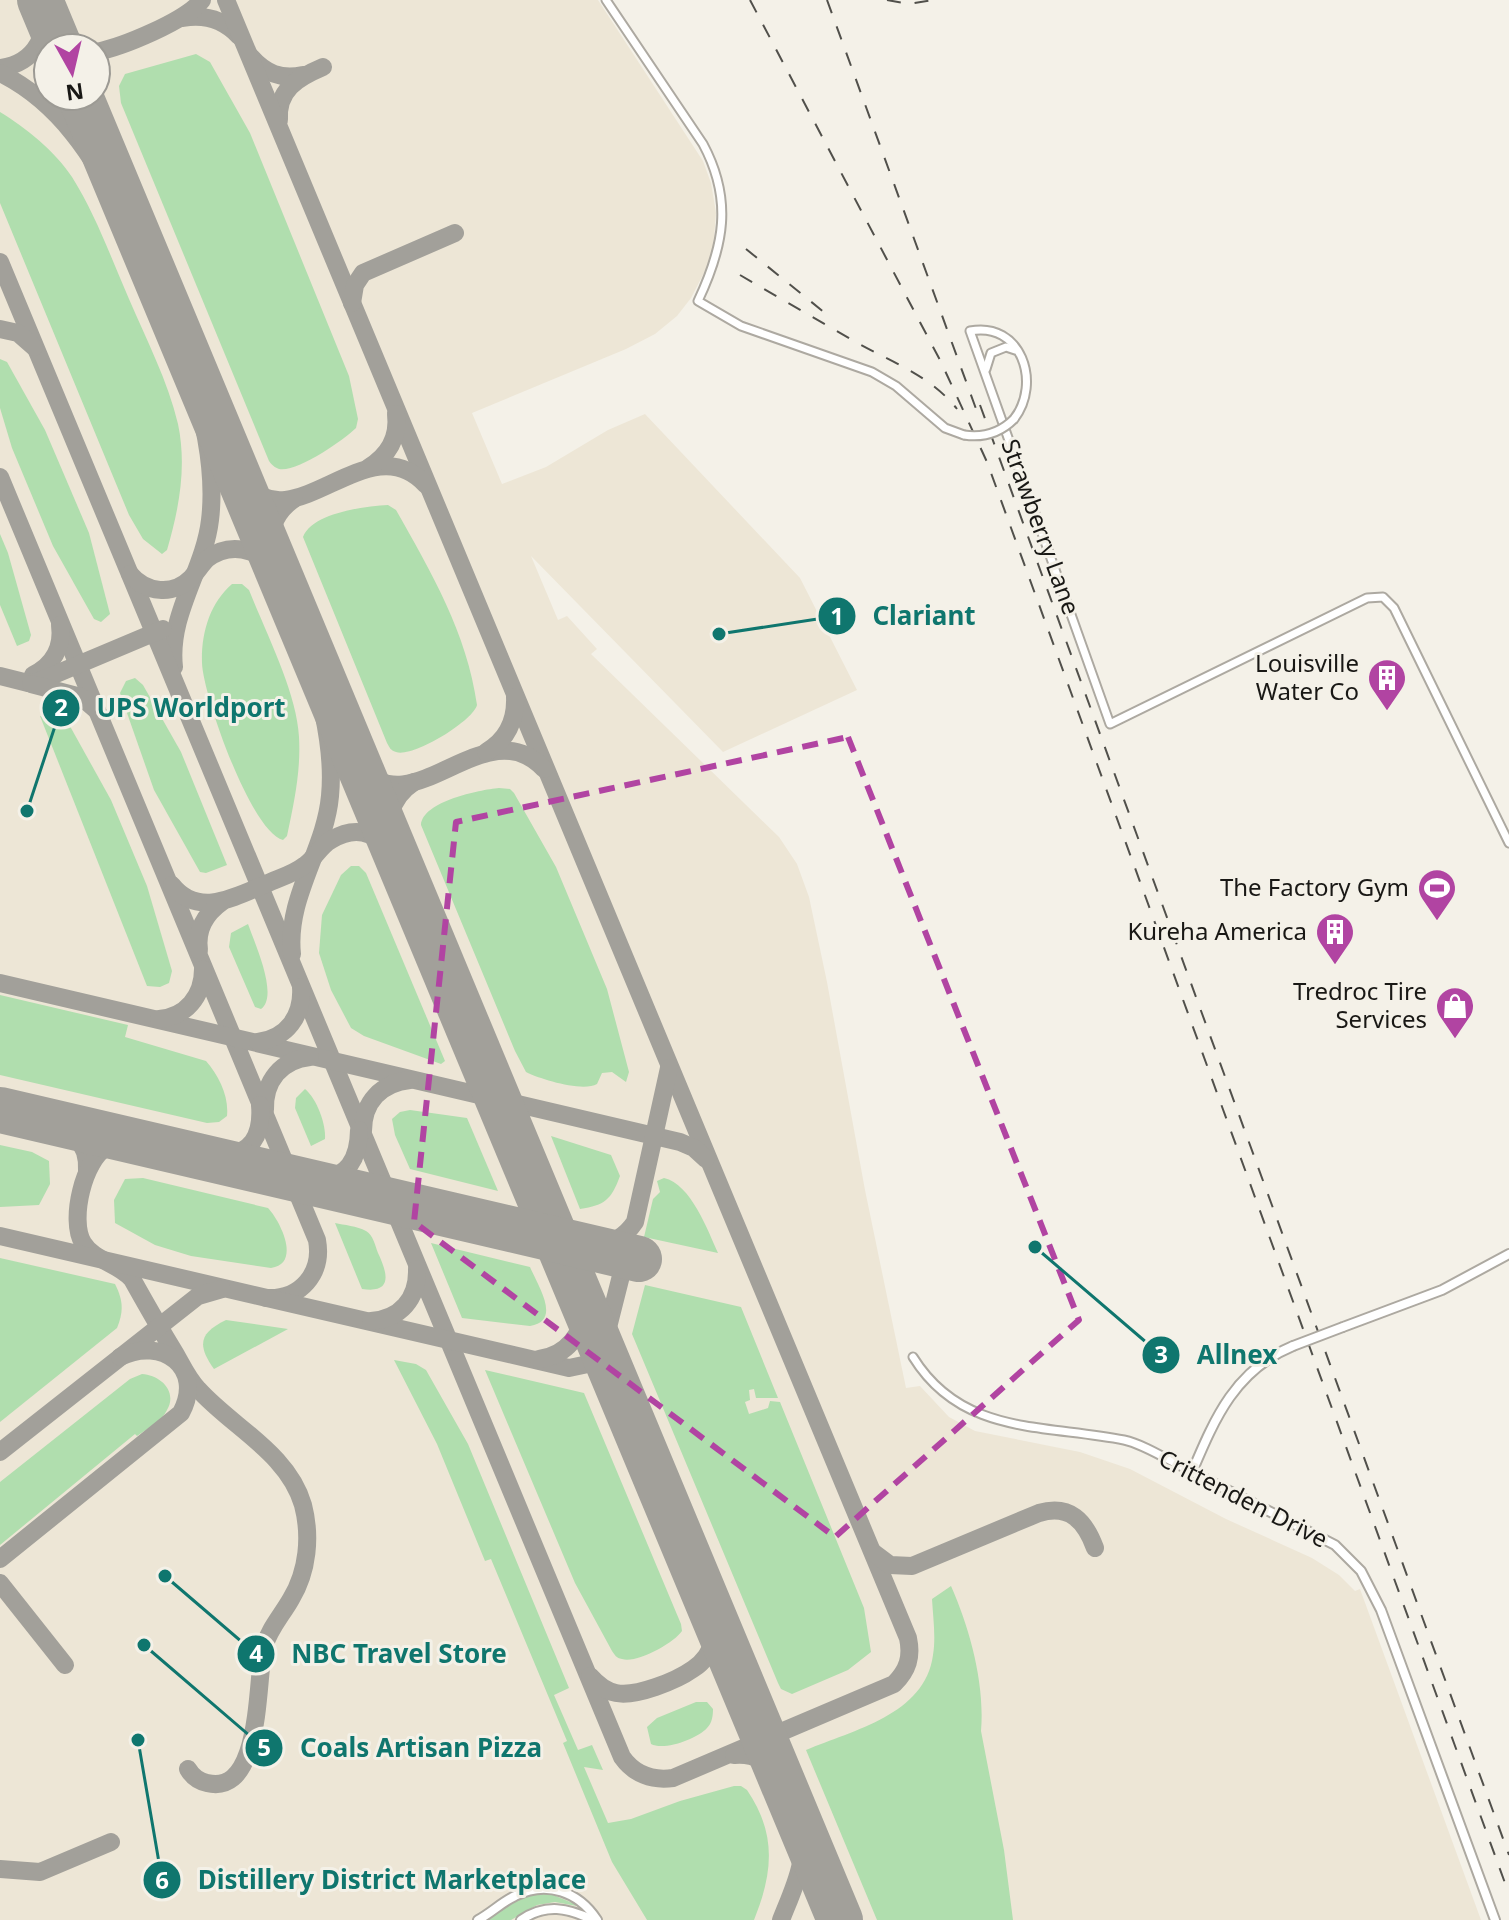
<svg xmlns="http://www.w3.org/2000/svg" width="1509" height="1920" viewBox="0 0 1509 1920" font-family="'Noto Sans',sans-serif">
  <rect width="100%" height="100%" fill="#f4f1e8"/>
  <!-- built -->
  <path fill="#ede6d6" fill-rule="evenodd" d="M0 0H598L703 161 711 183 716 213 713 250 708 265 691 298 677 316 655 334 626 349 472 413 502 484 546 467 608 430 645 414 800 578 857 690 723 752 531 556 558 620 567 616 597 649 591 654 779 837 797 864 809 897 827 982 865 1190 906 1388 920 1386 949 1417 975 1431 1080 1452 1130 1469 1226 1519 1312 1558 1339 1575 1355 1591 1360 1589 1481 1920H0ZM48 48H96V96H48Z"/>
  <!-- green -->
  <g fill="#b0deae">
    <path d="M196 54 210 62 250 133 349 376 358 419 356 428C344 440 296 473 279 469 274 467 272 465 269 461L121 103 119 86 125 74Z"/>
    <path d="M0 112C26 128 55 151 72 177 96 215 111 258 129 299 146 339 168 381 178 424 187 467 179 509 167 550L162 554 143 539 129 515 0 203Z"/>
    <path d="M0 359 7 362 45 430 89 533 110 614 101 622 94 619 53 546 12 448 0 408Z"/>
    <path d="M388 505 396 510C431 572 467 633 477 705 473 721 413 758 396 752 390 750 390 748 387 743L303 537C312 513 365 506 388 505Z"/>
    <path d="M0 534 8 553 31 635 29 641 17 646 0 605Z"/>
    <path d="M232 584H242L249 590C266 633 297 693 299 737 301 771 294 803 287 836L283 840C251 832 203 695 202 663 201 633 210 603 232 584Z"/>
    <path d="M135 678 143 685 181 752 227 865 206 873 200 872 154 790 120 693 126 681Z"/>
    <path d="M40 716 66 723 71 728 111 800 147 886 172 971 169 983 160 987 147 986Z"/>
    <path d="M499 788 510 789 514 793 556 867 607 989 629 1072 626 1082 612 1072 602 1073 597 1084C583 1092 542 1080 526 1072L515 1051 421 825C423 801 479 790 499 788Z"/>
    <path d="M351 866H359L366 873 445 1061 441 1064 364 1036 351 1028 331 990 319 953 322 915 341 875Z"/>
    <path d="M248 924C255 944 279 996 261 1009L255 1007 229 947 231 933Z"/>
    <path d="M0 995 128 1025 125 1037 206 1061C219 1076 229 1096 227 1116L219 1122 207 1123 0 1075Z"/>
    <path d="M305 1089C317 1099 326 1124 325 1139L311 1146 295 1108 296 1098Z"/>
    <path d="M410 1110 467 1118 498 1191 410 1169 395 1135 392 1119 400 1112Z"/>
    <path d="M551 1136 611 1155 620 1176C611 1200 605 1205 580 1209Z"/>
    <path d="M0 1145 32 1152 49 1161 50 1184 39 1205 0 1207Z"/>
    <path d="M143 1178 268 1208C281 1222 301 1264 271 1268L191 1256 155 1245 115 1223 114 1200 125 1179Z"/>
    <path d="M664 1178C691 1184 708 1231 718 1253L644 1237 653 1199 660 1192 657 1181Z"/>
    <path d="M335 1223C344 1225 357 1226 366 1231 373 1235 375 1245 378 1253 387 1272 394 1294 362 1289Z"/>
    <path d="M431 1243 530 1267C538 1286 562 1321 530 1326L462 1318Z"/>
    <path d="M0 1258 115 1284C123 1300 124 1311 117 1328L0 1422Z"/>
    <path d="M645 1285 741 1307 778 1398H756L754 1389 749 1390 750 1400 745 1402 749 1414 768 1408 770 1401 780 1402 864 1608 871 1652 848 1670 792 1694 781 1689 778 1683 632 1334Z"/>
    <path d="M226 1320 288 1329 214 1369C197 1345 199 1333 226 1320Z"/>
    <path d="M394 1360 416 1364 426 1370 468 1444 569 1688 554 1695 578 1750 592 1745 603 1770 584 1767 608 1823 631 1819 680 1801 734 1786H741L747 1790C777 1834 773 1873 754 1920H647L612 1862 563 1743 567 1741 491 1559 485 1561 437 1444Z"/>
    <path d="M485 1370 584 1393 681 1624 682 1631C674 1643 636 1664 622 1659 616 1658 615 1655 612 1651L575 1583Z"/>
    <path d="M142 1374C160 1375 178 1391 167 1410 162 1421 147 1429 137 1436L135 1434 0 1545V1482L130 1379Z"/>
    <path d="M951 1586C970 1629 985 1684 981 1731L1004 1850 1013 1920H877L806 1750C853 1730 925 1715 933 1655 936 1637 933 1617 932 1599Z"/>
    <path d="M696 1702H707L713 1709C713 1716 712 1723 707 1728 697 1739 664 1751 651 1744L647 1727 657 1718Z"/>
    <path d="M533 1894H551L582 1907 555 1902 537 1905 511 1920H486L513 1902Z"/>
  </g>
  <g fill="none" stroke-linecap="round" stroke-linejoin="round">
    <!-- taxiway -->
    <g stroke="#a2a09a" stroke-width="18">
      <path d="M47 12 61 37 78 48"/>
      <path d="M183 18C205 14 224 20 239 36"/>
      <path d="M96 52C122 47 186 21 202 0"/>
      <path d="M251 57C265 73 281 80 303 75"/>
      <path d="M0 68C35 64 53 32 39 0"/>
      <path d="M0 73C59 102 95 158 123 215"/>
      <path d="M84 96 110 164"/>
      <path d="M279 120C277 90 297 78 323 67"/>
      <path d="M123 204C161 294 222 422 210 520 204 571 168 614 174 667"/>
      <path d="M0 262 622 1757C634 1774 652 1781 673 1778L894 1684C908 1670 912 1657 908 1638L226 0"/>
      <path d="M352 303 355 285 363 273 455 233"/>
      <path d="M0 329 18 333 34 347"/>
      <path d="M215 415C224 436 230 466 245 483 295 543 369 422 426 485"/>
      <path d="M368 468C388 456 399 438 396 414"/>
      <path d="M0 477 317 1240C323 1273 301 1300 266 1298"/>
      <path d="M241 487C277 572 339 704 330 796 325 851 286 897 292 954"/>
      <path d="M272 553C268 531 275 512 294 499"/>
      <path d="M130 574C146 593 173 596 191 578 197 572 201 565 207 559 229 542 257 548 274 568"/>
      <path d="M33 675C53 665 63 647 60 625"/>
      <path d="M0 676 28 683 37 682 163 629"/>
      <path d="M31 684 81 697 95 709"/>
      <path d="M333 699C342 720 349 750 363 768 412 827 487 707 544 769"/>
      <path d="M486 752C507 740 516 720 515 697"/>
      <path d="M397 852C385 825 387 800 414 782"/>
      <path d="M172 885C198 918 235 897 266 884 279 878 294 874 305 865 315 858 320 846 331 840 386 807 407 884 421 919"/>
      <path d="M199 950C196 929 205 914 222 902"/>
      <path d="M0 983 680 1142 694 1148 706 1159"/>
      <path d="M159 1019C186 1017 203 996 203 969"/>
      <path d="M258 1042C287 1038 303 1016 301 987"/>
      <path d="M265 1110C264 1081 281 1060 310 1057"/>
      <path d="M41 1120C68 1128 89 1139 87 1171"/>
      <path d="M363 1131C363 1102 381 1083 410 1080"/>
      <path d="M150 1143C191 1153 266 1179 260 1105"/>
      <path d="M156 1147C140 1144 123 1139 107 1147 84 1159 69 1220 83 1243 94 1261 118 1263 132 1279 146 1304 160 1329 175 1353 182 1365 188 1379 198 1389 232 1427 288 1453 303 1505 311 1536 308 1571 291 1599 282 1615 269 1629 264 1647 256 1677 263 1797 207 1783 198 1781 192 1776 188 1769"/>
      <path d="M247 1166C290 1176 358 1203 359 1130"/>
      <path d="M316 1185 379 1200 393 1212"/>
      <path d="M529 1231C568 1240 608 1262 635 1222L669 1068"/>
      <path d="M0 1236 569 1368 588 1364 602 1351 626 1256"/>
      <path d="M371 1321C400 1319 418 1299 417 1269"/>
      <path d="M539 1359C565 1356 587 1333 581 1305 577 1288 568 1272 561 1256"/>
      <path d="M0 1452 198 1296 222 1289"/>
      <path d="M874 1553 890 1565 912 1566 1039 1513C1070 1504 1085 1521 1095 1548"/>
      <path d="M0 1559 181 1413C205 1368 162 1336 120 1357"/>
      <path d="M0 1583 65 1665"/>
      <path d="M590 1676C597 1684 605 1691 616 1693 636 1697 676 1681 693 1669 704 1662 711 1651 714 1639 718 1616 697 1577 688 1555"/>
      <path d="M734 1755C755 1753 769 1762 781 1779"/>
      <path d="M0 1869 40 1872 111 1842"/>
      <path d="M835 1907 853 1920"/>
      <path d="M781 1920C794 1887 810 1857 799 1821"/>
    </g>
    <!-- runway -->
    <g stroke="#a2a09a" stroke-width="46">
      <path d="M40 0 60 48"/>
      <path d="M80 96 840 1920"/>
      <path d="M0 1110 639 1259"/>
    </g>
    <!-- minor casing -->
    <g stroke="#ada9a1" stroke-width="11">
      <g id="minor">
        <path d="M606 0 703 144C733 200 724 246 698 301L741 326 872 372 896 386 945 428 964 435"/>
        <path d="M986 369 991 353 1006 347 1015 350"/>
        <path d="M1014 419C1042 383 1021 321 970 331L1110 724 1367 598 1383 597 1394 608 1509 843"/>
        <path d="M913 1357C962 1436 1044 1424 1124 1440 1144 1444 1173 1463 1192 1472"/>
      </g>
    </g>
    <!-- major casing -->
    <g stroke="#ada9a1" stroke-width="12">
      <g id="major">
        <path d="M1343 1327 1442 1290 1509 1254"/>
        <path d="M1293 1346C1235 1370 1215 1418 1192 1472L1335 1545 1361 1571 1381 1610 1495 1920"/>
        <path d="M478 1920C491 1913 502 1902 515 1896 547 1880 579 1892 597 1920"/>
        <path d="M521 1920C546 1903 568 1908 593 1920"/>
      </g>
    </g>
    <!-- minor -->
    <use href="#minor" stroke="#fff" stroke-width="7"/>
    <!-- major -->
    <use href="#major" stroke="#fff" stroke-width="8"/>
    <!-- rail -->
    <g stroke="#51504b" stroke-width="2" stroke-dasharray="14 14" stroke-linecap="butt">
      <path d="M750 0 941 362 987 462 1509 1894"/>
      <path d="M827 0 979 417"/>
      <path d="M887 0 909 4 933 0"/>
      <path d="M746 249 830 317"/>
      <path d="M740 275C778 297 816 319 854 341 891 362 930 375 957 409"/>
      <path d="M980 405 1509 1855"/>
    </g>
    <!-- minor-bridge casing -->
    <g stroke="#ada9a1" stroke-width="11" stroke-linecap="butt">
      <path id="minor-bridge" d="M964 435C984 438 1000 433 1014 419"/>
    </g>
    <!-- major-bridge casing -->
    <g stroke="#ada9a1" stroke-width="12" stroke-linecap="butt">
      <path id="major-bridge" d="M1293 1346 1343 1327"/>
    </g>
    <!-- minor-bridge -->
    <use href="#minor-bridge" stroke="#fff" stroke-width="7"/>
    <!-- major-bridge -->
    <use href="#major-bridge" stroke="#fff" stroke-width="8"/>
  </g>
  <!-- marked area -->
  <path fill="none" stroke="#b144a2" stroke-width="6" stroke-dasharray="16 10" stroke-linejoin="round" d="M848 737 1079 1320 835 1537 414 1222 456 822Z"/>
  <!-- icons -->
  <defs>
    <g id="building-pin" transform="scale(2)"><path d="M0 17L-7.5 6A9.5 9.5 0 1 1 7.5 6Z" fill="#b144a2" stroke="#f4f1e8"/><path d="M-4-6H4V6H1V3H-1V6H-4ZM-2.5-4.3h1.7v1.8h-1.7ZM.8-4.3h1.7v1.8H.8ZM-2.5-1h1.7V.8h-1.7ZM.8-1h1.7V.8H.8Z" fill="#fff"/></g>
    <g id="stadium-pin" transform="scale(2)"><path d="M0 17L-7.5 6A9.5 9.5 0 1 1 7.5 6Z" fill="#b144a2" stroke="#f4f1e8"/><path d="M0-5a6.5 5 0 1 0 0 10a6.5 5 0 1 0 0-10ZM-3.5-1.8h7v3.6h-7Z" fill="#fff"/></g>
    <g id="shop-pin" transform="scale(2)"><path d="M0 17L-7.5 6A9.5 9.5 0 1 1 7.5 6Z" fill="#b144a2" stroke="#f4f1e8"/><path d="M-5-2.5h2.3a2.7 3.5 0 0 1 5.4 0H5L5.5 6h-11ZM-1.5-2.5h3a1.5 2.3 0 0 0-3 0Z" fill="#fff"/></g>
  </defs>
  <g fill-rule="evenodd">
    <use href="#building-pin" x="1387" y="678"/>
    <use href="#stadium-pin" x="1437" y="888"/>
    <use href="#building-pin" x="1335" y="932"/>
    <use href="#shop-pin" x="1455" y="1006"/>
  </g>
  <g text-anchor="middle" stroke-width="6" stroke-linejoin="round" paint-order="stroke">
    <!-- street labels -->
    <g font-size="24" fill="#191815" stroke="#f4f1e8">
      <text transform="translate(1040 527) rotate(70)" y="8">Strawberry Lane</text>
      <text transform="translate(1243 1499) rotate(27)" y="8">Crittenden Drive</text>
    </g>
    <!-- poi labels -->
    <g font-size="24" fill="#191815" stroke="#f4f1e8" text-anchor="end">
      <text x="1359" y="672">Louisville<tspan x="1359" dy="28">Water Co</tspan></text>
      <text x="1409" y="896">The Factory Gym</text>
      <text x="1307" y="940">Kureha America</text>
      <text x="1427" y="1000">Tredroc Tire<tspan x="1427" dy="28">Services</tspan></text>
    </g>
  </g>
  <!-- callouts -->
  <path fill="none" stroke="#0f766e" stroke-width="3" d="M719 634L837 616M27 811L61 708M1035 1247L1161 1355M165 1576L256 1654M144 1645L264 1748M138 1740L162 1880"/>
  <g fill="#0f766e" stroke="#f4f1e8" stroke-width="3">
    <circle cx="719" cy="634" r="8"/>
    <circle cx="27" cy="811" r="8"/>
    <circle cx="1035" cy="1247" r="8"/>
    <circle cx="165" cy="1576" r="8"/>
    <circle cx="144" cy="1645" r="8"/>
    <circle cx="138" cy="1740" r="8"/>
    <circle cx="837" cy="616" r="20"/>
    <circle cx="61" cy="708" r="20"/>
    <circle cx="1161" cy="1355" r="20"/>
    <circle cx="256" cy="1654" r="20"/>
    <circle cx="264" cy="1748" r="20"/>
    <circle cx="162" cy="1880" r="20"/>
  </g>
  <g font-size="24" text-anchor="middle" font-weight="bold" fill="#fff">
    <text x="837" y="625">1</text>
    <text x="61" y="716">2</text>
    <text x="1161" y="1363">3</text>
    <text x="256" y="1662">4</text>
    <text x="264" y="1756">5</text>
    <text x="162" y="1889">6</text>
  </g>
  <g font-size="26" text-anchor="middle" font-weight="bold" fill="#0f766e" stroke="#f4f1e8" stroke-width="6" stroke-linejoin="round" paint-order="stroke">
    <text x="924" y="625">Clariant</text>
    <text x="191" y="717">UPS Worldport</text>
    <text x="1237" y="1364">Allnex</text>
    <text x="399" y="1663">NBC Travel Store</text>
    <text x="421" y="1757">Coals Artisan Pizza</text>
    <text x="392" y="1889">Distillery District Marketplace</text>
  </g>
  <!-- north arrow -->
  <g transform="translate(72 72) rotate(172)"><circle r="38" fill="#f4f1e8" stroke="#9c9a94" stroke-width="2"/>
  <path d="M0-6L14 30L0 20L-14 30Z" fill="#b144a2"/>
  <text y="-12" font-size="22" font-weight="bold" text-anchor="middle" fill="#191815">N</text>
  </g>
</svg>
